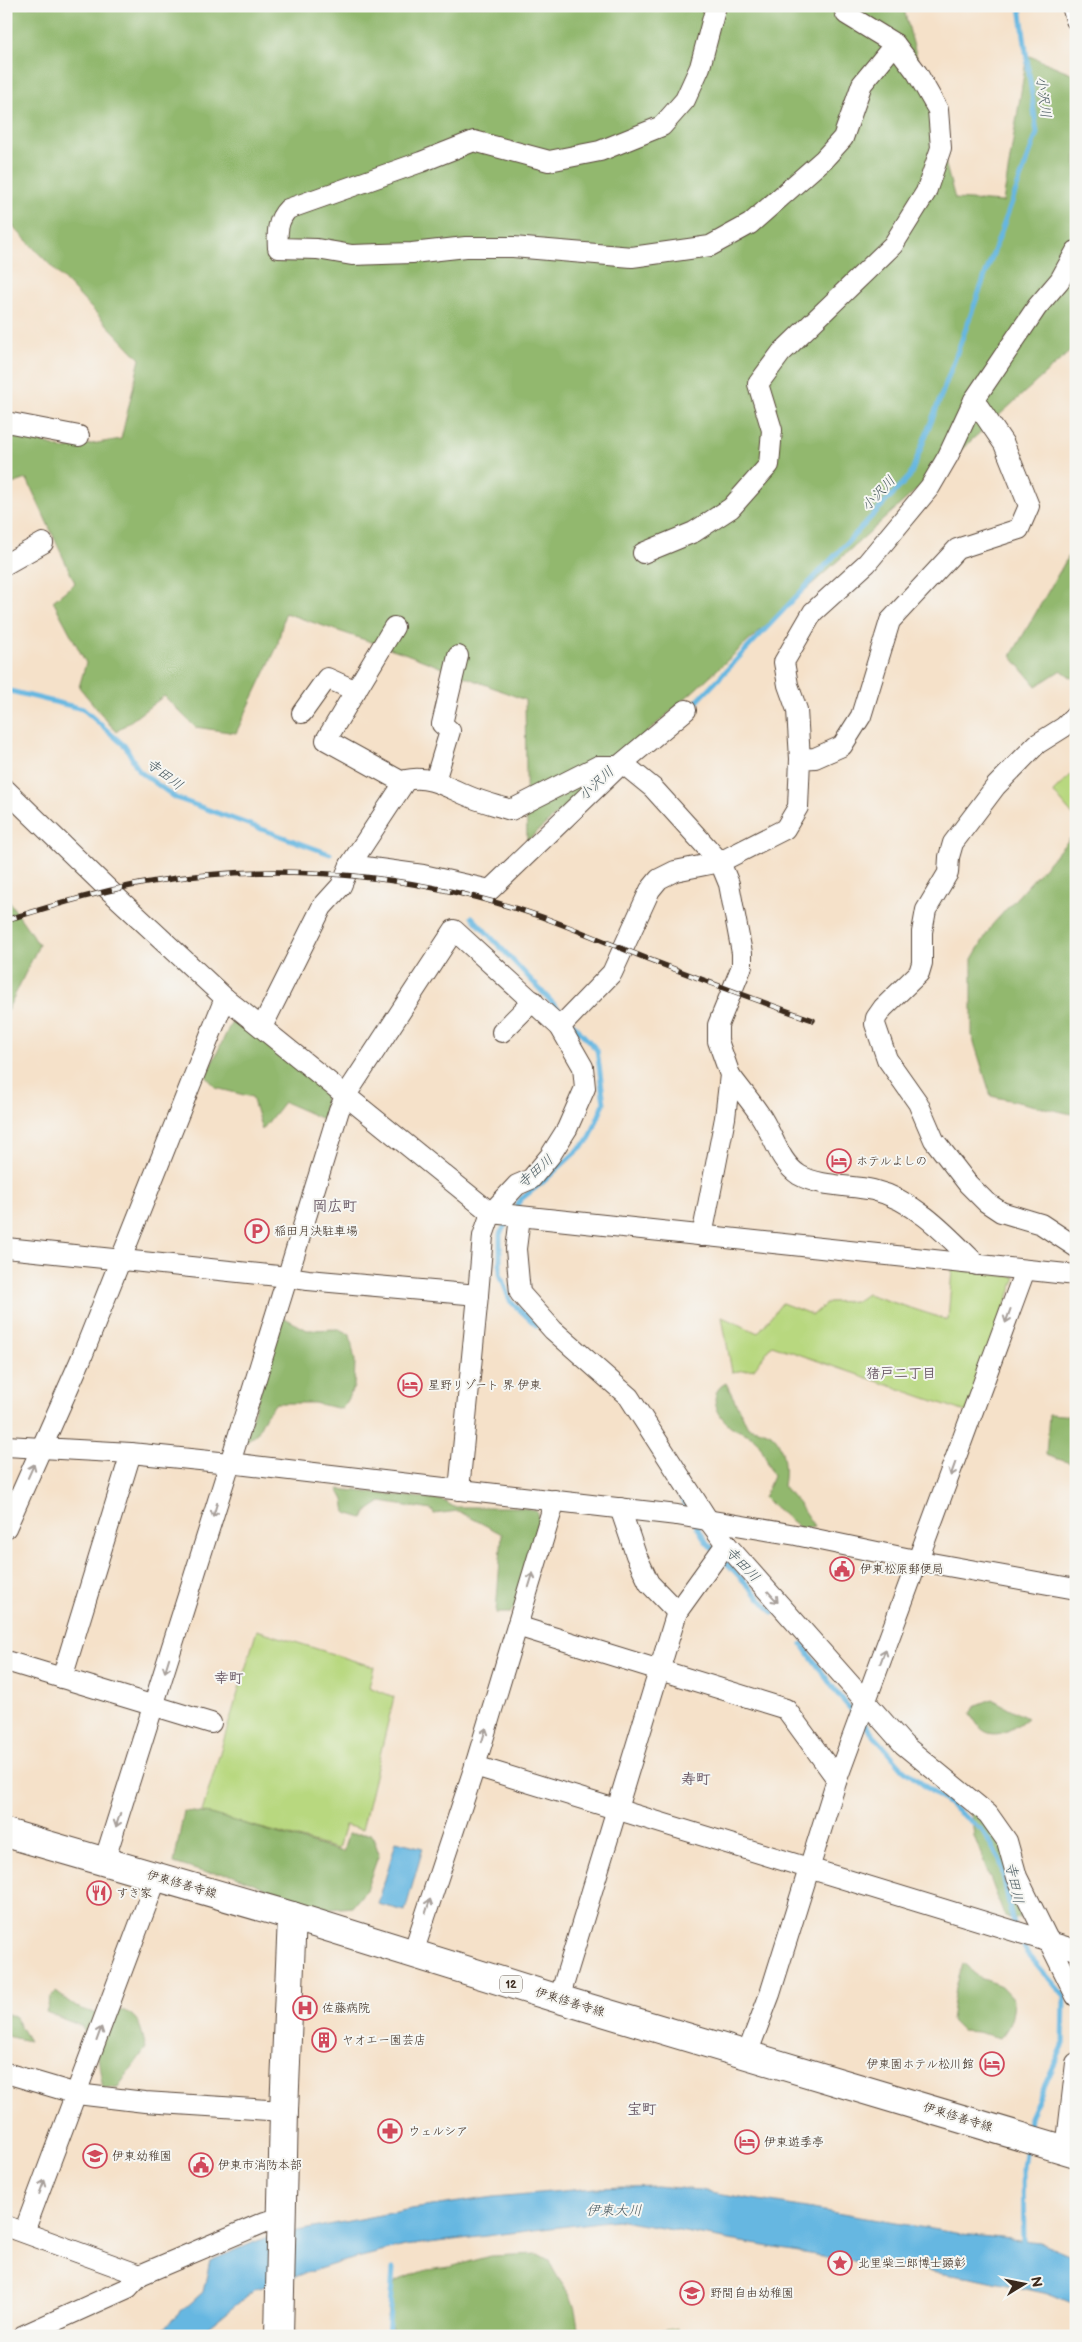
<svg xmlns="http://www.w3.org/2000/svg" width="1082" height="2342" viewBox="0 0 1082 2342" font-family="'Balsamiq Sans','Klee One',sans-serif">
  <rect width="100%" height="100%" fill="#f6f6f2"/>
  <filter id="ink" filterUnits="userSpaceOnUse"><feTurbulence type="fractalNoise" baseFrequency=".02" numOctaves="2"/><feDisplacementMap in="SourceGraphic" scale="10" xChannelSelector="R" yChannelSelector="G"/><feConvolveMatrix kernelMatrix="1 2 1 2 8 2 1 2 1" color-interpolation-filters="sRGB"/></filter>
  <filter id="wash" filterUnits="userSpaceOnUse"><feTurbulence type="fractalNoise" baseFrequency=".0096" numOctaves="4" result="noise"/><feDisplacementMap in="SourceGraphic" scale="20" xChannelSelector="R" yChannelSelector="G"/><feGaussianBlur stdDeviation="1.12" result="paint"/><feColorMatrix in="noise" values="0 0 0 0 0 0 0 0 0 0 0 0 0 0 0 0 0 1.4 0 .05"/><feComposite in="paint" operator="in"/></filter>
  <g filter="url(#wash)">
    <rect width="100%" height="100%" fill="#f5e1c9"/>
    <!-- green -->
    <g fill="#b8d87f" stroke="#7a814e">
      <path d="M1076 770V819L1053 792Z"/>
      <path d="M952 1269 1016 1277 966 1412 772 1345 754 1369 732 1372 722 1317 758 1333 782 1303 813 1315 828 1302 857 1301 867 1294 948 1320Z"/>
      <path d="M257 1630 374 1667 369 1687 394 1697 362 1830 345 1825 338 1849 202 1812Z"/>
      <path d="M678 2328V2336H631Z"/>
    </g>
    <!-- forest -->
    <g fill="#92b86e" stroke="#667146">
      <path d="M6 6H903L955 199 1003 202 1027 55 1076 75V346L527 841 525 700 404 653 285 613 277 647 236 733 195 727 164 696 116 732 79 687 86 663 53 601 75 583 27 479 6 486V430L62 449 121 439 140 359 6 219Z"/>
      <path d="M1076 543V681L1061 670 1036 686 1011 656Z"/>
      <path d="M1076 832V1115L991 1096 972 1036V959L992 925Z"/>
      <path d="M6 897 39 945 6 1013Z"/>
      <path d="M233 1019C267 1037 300 1063 325 1092V1120L284 1102 262 1130 252 1097 216 1088 206 1076Z"/>
      <path d="M283 1317 307 1330 339 1329 350 1335 355 1361 354 1387 342 1409 314 1403H276L266 1415 257 1433 244 1443Z"/>
      <path d="M726 1383 748 1427C755 1429 765 1430 771 1434 785 1445 786 1470 783 1486L799 1504 814 1526 801 1529 764 1498 773 1476C768 1466 764 1449 756 1440 751 1434 739 1432 732 1427 717 1417 706 1393 726 1383Z"/>
      <path d="M1049 1414 1076 1416V1465L1046 1455Z"/>
      <path d="M338 1489 442 1500 454 1507H515L536 1510 540 1524 520 1600 510 1613H496L502 1534 458 1511 434 1514 432 1510 381 1502 369 1510 363 1518 346 1513 344 1500Z"/>
      <path d="M992 1699 1027 1718C1005 1736 984 1744 971 1713L977 1705Z"/>
      <path d="M970 1805 1004 1849 1021 1919 1005 1917 974 1836Z"/>
      <path d="M184 1811 210 1814 343 1852 348 1834H372L379 1854 366 1890 352 1907 319 1910 231 1874 203 1872 174 1863Z"/>
      <path d="M963 1964 980 1978 1000 1985 1014 2000C1013 2016 1011 2026 1000 2038L977 2032 962 2031 951 2020 956 1987Z"/>
      <path d="M56 1992 76 2007 97 2014 113 2007C140 2015 139 2022 146 2048L118 2087 103 2089 97 2051 81 2026 46 2012 50 1999Z"/>
      <path d="M6 2013 15 2018 29 2041 6 2036Z"/>
      <path d="M538 2254 549 2260C554 2273 561 2282 569 2294 576 2306 577 2322 579 2336H391L392 2329 387 2317 391 2290 396 2281 427 2270 450 2267 491 2256Z"/>
    </g>
    <!-- water -->
    <g fill="#66b7e1" stroke="#507080">
      <path d="M396 1841 423 1848 405 1911 378 1904Z"/>
      <path d="M657 2186 699 2190 961 2234 1040 2242 1076 2257V2305L1053 2295 972 2277 809 2254 616 2220 405 2246 341 2262 256 2289 197 2336H151L161 2330 203 2292 210 2261 267 2237 411 2209 494 2197 596 2188Z"/>
    </g>
    <g fill="none" stroke-linecap="round" stroke-linejoin="round">
      <!-- stream -->
      <g stroke="#66b7e1" stroke-width="5">
        <path d="M6 690 83 709 126 747 139 771 176 798 330 854"/>
        <path d="M690 709 910 476 942 394 1037 133 1020 6"/>
        <path d="M472 917 564 1015"/>
        <path d="M514 1210 521 1199 543 1182 589 1140 604 1103 597 1050 570 1021"/>
        <path d="M508 1220 500 1234V1274L510 1301 537 1326"/>
        <path d="M673 1483 689 1511"/>
        <path d="M696 1525 707 1543 716 1552"/>
        <path d="M722 1558 773 1612"/>
        <path d="M802 1644 839 1696 856 1715"/>
        <path d="M863 1723 904 1770 982 1830 1000 1860 1013 1924"/>
        <path d="M1020 1939 1027 1953 1064 1996 1063 2046 1030 2117 1029 2130"/>
        <path d="M1024 2244 1023 2167 1026 2146"/>
        <path d="M388 2336 393 2269"/>
      </g>
    </g>
  </g>
  <g filter="url(#ink)">
    <g fill="none" stroke-linecap="round" stroke-linejoin="round">
      <!-- street casing -->
      <g stroke="#574538" stroke-width="22">
        <g id="street">
          <path d="M716 6 700 67 685 100 662 126 600 151 549 161 474 141 421 162 288 209C277 220 277 233 278 248L317 249 352 255 412 253 466 247H513L632 257 710 246 750 224 824 159 843 138 862 84 895 44 846 14 843 6"/>
          <path d="M1072 6 1076 20"/>
          <path d="M6 422 79 436"/>
          <path d="M643 553 694 532 731 508 769 465 772 430 758 384 781 353 893 245 926 192 941 148 938 110 917 73 895 44"/>
          <path d="M6 564 43 543"/>
          <path d="M394 627 326 740 404 783"/>
          <path d="M302 713 327 678 356 691"/>
          <path d="M1076 715 1064 727 1037 744 996 786 953 843 949 857 948 873 926 910 922 932V963L919 973 883 1008 876 1018 875 1024 887 1059 918 1103 934 1140 968 1184 986 1202 1001 1212 1041 1224 1076 1247"/>
          <path d="M800 759 797 710 788 685 784 662 813 612 867 563 930 487 948 456 974 400 1037 307 1060 280 1076 251"/>
          <path d="M435 781 450 731 442 724 458 656"/>
          <path d="M6 790 109 890 225 998 491 1213 1076 1275"/>
          <path d="M350 865 423 875 490 890 620 765 686 710"/>
          <path d="M262 1027 322 907 341 886 350 865 406 780C431 774 451 790 473 798 486 803 499 806 511 810L598 766H626L653 788 720 862 729 884 742 953V966L718 1025V1041L730 1075 725 1118 702 1236"/>
          <path d="M560 1027 612 973 650 890 659 879 675 871 720 862 785 829 798 807 800 759 815 758 842 746 861 716 890 621 957 549 1019 529 1029 506 1004 444 974 400"/>
          <path d="M502 1032 533 1001"/>
          <path d="M730 1075C740 1089 751 1101 760 1115 773 1134 779 1162 799 1175 820 1187 850 1185 873 1190 915 1200 947 1235 977 1265"/>
          <path d="M520 1217 516 1249 520 1293 553 1330 629 1397 708 1520 726 1544 904 1745 988 1814 1007 1841 1017 1877 1076 1996"/>
          <path d="M6 1248 288 1277 308 1280 478 1295 483 1236 491 1213 517 1185 531 1179 550 1156 567 1129 585 1088 583 1067 560 1027 454 930 346 1095 339 1110C262 1361 184 1612 104 1862"/>
          <path d="M6 1446 131 1453 229 1463 677 1515 796 1535 920 1561 1076 1589"/>
          <path d="M459 1490 478 1295"/>
          <path d="M620 1508 636 1555 649 1583 677 1612"/>
          <path d="M6 1528 81 1359 225 998"/>
          <path d="M517 1626 786 1709 837 1779"/>
          <path d="M6 1661 211 1723"/>
          <path d="M62 1678 131 1453"/>
          <path d="M475 1766 1076 1950"/>
          <path d="M413 1953 475 1766 555 1500"/>
          <path d="M559 1999 677 1612 726 1544"/>
          <path d="M747 2054 770 1994 837 1779 1025 1270"/>
          <path d="M6 2073 77 2094 145 2102 284 2111"/>
          <path d="M1066 2150 1076 2063"/>
          <path d="M6 2226 140 2275 265 2222 282 2218"/>
          <path d="M24 2232 157 1877"/>
          <path d="M22 2336 128 2288 140 2275"/>
        </g>
      </g>
      <!-- secondary casing -->
      <g stroke="#574538" stroke-width="30">
        <path id="secondary" d="M279 2336 284 2111 292 1916"/>
      </g>
      <!-- primary casing -->
      <g stroke="#574538" stroke-width="30">
        <path id="primary" d="M6 1833 292 1916 559 1999 1076 2153"/>
      </g>
      <!-- street -->
      <use href="#street" stroke="#fff" stroke-width="20"/>
      <!-- secondary -->
      <use href="#secondary" stroke="#fff" stroke-width="28"/>
      <!-- primary -->
      <use href="#primary" stroke="#fff" stroke-width="28"/>
      <!-- rail casing -->
      <g stroke="#3b2a1e" stroke-width="5.5">
        <path id="rail" d="M6 920C56 905 106 889 157 881 285 861 420 875 542 917 578 930 613 945 648 959 703 980 758 1001 813 1020"/>
      </g>
      <!-- rail -->
      <use href="#rail" stroke="#f6f6f2" stroke-width="4" stroke-dasharray="11" stroke-linecap="butt"/>
    </g>
    <!-- one-way arrows -->
    <defs><path id="oneway-shaft" d="M-6 0H5M1.5-3L5.5 0L1.5 3" fill="none" stroke-width="1.6" stroke-linecap="round" stroke-linejoin="round" transform="scale(1.25)"/></defs>
    <g stroke="#a79f9a">
      <use href="#oneway-shaft" transform="translate(1008 1316) rotate(110)"/>
      <use href="#oneway-shaft" transform="translate(953 1469) rotate(110)"/>
      <use href="#oneway-shaft" transform="translate(31 1471) rotate(-66)"/>
      <use href="#oneway-shaft" transform="translate(215 1510) rotate(107)"/>
      <use href="#oneway-shaft" transform="translate(531 1580) rotate(-73)"/>
      <use href="#oneway-shaft" transform="translate(773 1597) rotate(48)"/>
      <use href="#oneway-shaft" transform="translate(883 1656) rotate(-69)"/>
      <use href="#oneway-shaft" transform="translate(167 1665) rotate(107)"/>
      <use href="#oneway-shaft" transform="translate(484 1735) rotate(-73)"/>
      <use href="#oneway-shaft" transform="translate(118 1820) rotate(108)"/>
      <use href="#oneway-shaft" transform="translate(428 1906) rotate(-72)"/>
      <use href="#oneway-shaft" transform="translate(99 2034) rotate(-70)"/>
      <use href="#oneway-shaft" transform="translate(42 2187) rotate(-69)"/>
    </g>
  </g>
  <!-- icons -->
  <defs>
    <g id="hotel-ring" transform="scale(1.25)"><circle r="9.5" fill="#f6f6f2" stroke="#d1495b" stroke-width="1.5"/><path d="M-6-4.5h1.5V1H6V5H4.5V3h-9V5H-6ZM-4 0a1.8 1.8 0 1 1 3.6 0ZM.5 0V-2.5h3Q6-2.5 6 0Z" fill="#d1495b"/></g>
    <g id="parking-ring" transform="scale(1.25)"><circle r="9.5" fill="#f6f6f2" stroke="#d1495b" stroke-width="1.5"/><path d="M-3.5-5.5H1a3.5 3.5 0 0 1 0 7H-1V5.5H-3.5ZM-1-3.4V-.6H.8a1.4 1.4 0 0 0 0-2.8Z" fill="#d1495b"/></g>
    <g id="civic-ring" transform="scale(1.25)"><circle r="9.5" fill="#f6f6f2" stroke="#d1495b" stroke-width="1.5"/><path d="M-.6-6.5H3V-4.5H.6V-3L4-1V1h2V6H-6V1h2V-1L-.6-3ZM-1.2 2.5V6h2.4V2.5Z" fill="#d1495b"/></g>
    <g id="restaurant-ring" transform="scale(1.25)"><circle r="9.5" fill="#f6f6f2" stroke="#d1495b" stroke-width="1.5"/><path d="M-5-6h1v4h1v-4h1v4h1v-4h1v5L-1.5 .5V6h-2V.5L-5-1ZM5-6V6H3V1.5H1.5Q1.5-4 5-6Z" fill="#d1495b"/></g>
    <g id="hospital-ring" transform="scale(1.25)"><circle r="9.5" fill="#f6f6f2" stroke="#d1495b" stroke-width="1.5"/><path d="M-5-5h3v3.5h4V-5h3V5h-3V1.5h-4V5h-3Z" fill="#d1495b"/></g>
    <g id="building-ring" transform="scale(1.25)"><circle r="9.5" fill="#f6f6f2" stroke="#d1495b" stroke-width="1.5"/><path d="M-4-6H4V6H1V3H-1V6H-4ZM-2.5-4.3h1.7v1.8h-1.7ZM.8-4.3h1.7v1.8H.8ZM-2.5-1h1.7V.8h-1.7ZM.8-1h1.7V.8H.8Z" fill="#d1495b"/></g>
    <g id="pharmacy-ring" transform="scale(1.25)"><circle r="9.5" fill="#f6f6f2" stroke="#d1495b" stroke-width="1.5"/><path d="M-2-6h4v4h4v4h-4v4h-4v-4h-4v-4h4Z" fill="#d1495b"/></g>
    <g id="school-ring" transform="scale(1.25)"><circle r="9.5" fill="#f6f6f2" stroke="#d1495b" stroke-width="1.5"/><path d="M0-5L7-2L0 1L-7-2ZM-4 1L0 2.5L4 1V4Q0 6-4 4Z" fill="#d1495b"/></g>
    <g id="sight-ring" transform="scale(1.25)"><circle r="9.5" fill="#f6f6f2" stroke="#d1495b" stroke-width="1.5"/><path d="M0-6L1.8-2.2L6-1.7L2.9 1.2L3.7 5.4L0 3.3L-3.7 5.4L-2.9 1.2L-6-1.7L-1.8-2.2Z" fill="#d1495b"/></g>
  </defs>
  <g fill-rule="evenodd">
    <use href="#hotel-ring" x="839" y="1161"/>
    <use href="#parking-ring" x="257" y="1231"/>
    <use href="#hotel-ring" x="410" y="1385"/>
    <use href="#civic-ring" x="842" y="1569"/>
    <use href="#restaurant-ring" x="99" y="1893"/>
    <use href="#hospital-ring" x="305" y="2008"/>
    <use href="#building-ring" x="324" y="2040"/>
    <use href="#hotel-ring" x="992" y="2064"/>
    <use href="#pharmacy-ring" x="390" y="2131"/>
    <use href="#hotel-ring" x="747" y="2142"/>
    <use href="#school-ring" x="95" y="2156"/>
    <use href="#civic-ring" x="201" y="2165"/>
    <use href="#sight-ring" x="840" y="2263"/>
    <use href="#school-ring" x="692" y="2293"/>
  </g>
  <g text-anchor="middle" stroke-width="4" stroke-linejoin="round" paint-order="stroke">
    <!-- shield labels -->
    <rect fill="#f6f6f2" stroke="#73675e" stroke-width="1" x="500" y="1975.5" width="22" height="17" rx="4"/>
    <g font-size="11" font-weight="bold" fill="#3b2a1e">
      <text x="511" y="1988">12</text>
    </g>
    <!-- poi labels -->
    <g font-size="12" fill="#3b2a1e" stroke="#f6f6f2" text-anchor="start">
      <text x="856" y="1165">ホテルよしの</text>
      <text x="274" y="1235">稲田月決駐車場</text>
      <text x="428" y="1389">星野リゾート 界 伊東</text>
      <text x="860" y="1573">伊東松原郵便局</text>
      <text x="116" y="1897">すき家</text>
      <text x="322" y="2012">佐藤病院</text>
      <text x="342" y="2044">ヤオエー園芸店</text>
      <text x="974" y="2068" text-anchor="end">伊東園ホテル松川館</text>
      <text x="408" y="2135">ウェルシア</text>
      <text x="764" y="2146">伊東遊季亭</text>
      <text x="112" y="2160">伊東幼稚園</text>
      <text x="218" y="2169">伊東市消防本部</text>
      <text x="858" y="2267">北里柴三郎博士顕彰</text>
      <text x="710" y="2297">野間自由幼稚園</text>
    </g>
    <!-- street labels -->
    <g font-size="12" fill="#3b2a1e" stroke="#f6f6f2">
      <text transform="translate(182 1884) rotate(16)" y="4">伊東修善寺線</text>
      <text transform="translate(570 2002) rotate(17)" y="4">伊東修善寺線</text>
      <text transform="translate(958 2117) rotate(17)" y="4">伊東修善寺線</text>
    </g>
    <!-- water labels -->
    <g font-size="14" font-style="italic" fill="#4a5b62" stroke="#f6f6f2">
      <text transform="translate(1044 97) rotate(83)" y="5">小沢川</text>
      <text transform="translate(878 493) rotate(-47)" y="5">小沢川</text>
      <text transform="translate(165 774) rotate(37)" y="5">寺田川</text>
      <text transform="translate(596 783) rotate(-43)" y="5">小沢川</text>
      <text transform="translate(535 1171) rotate(-41)" y="5">寺田川</text>
      <text transform="translate(743 1564) rotate(46)" y="5">寺田川</text>
      <text transform="translate(1015 1883) rotate(78)" y="5">寺田川</text>
      <text x="614" y="2215">伊東大川</text>
    </g>
    <!-- neighbourhood labels -->
    <g font-size="14" font-weight="bold" fill="#6b5a67" stroke="#f6f6f2">
      <text x="901" y="1378">猪戸二丁目</text>
    </g>
    <!-- quarter labels -->
    <g font-size="15" font-weight="bold" fill="#6b5a67" stroke="#f6f6f2">
      <text x="335" y="1211">岡広町</text>
      <text x="229" y="1683">幸町</text>
      <text x="696" y="1784">寿町</text>
      <text x="642" y="2114">宝町</text>
    </g>
  </g>
  <!-- margin -->
  <rect width="1082" height="2342" fill="none" stroke="#f6f6f2" stroke-width="25"/>
  <!-- north arrow -->
  <g transform="translate(1024 2284) rotate(80)" stroke="#f6f6f2" stroke-width="4" paint-order="stroke">
  <path d="M0-4L9 19L0 12L-9 19Z" fill="#3b2a1e"/>
  <text y="-8" font-size="14" font-weight="bold" text-anchor="middle" fill="#3b2a1e">N</text>
  </g>
</svg>
